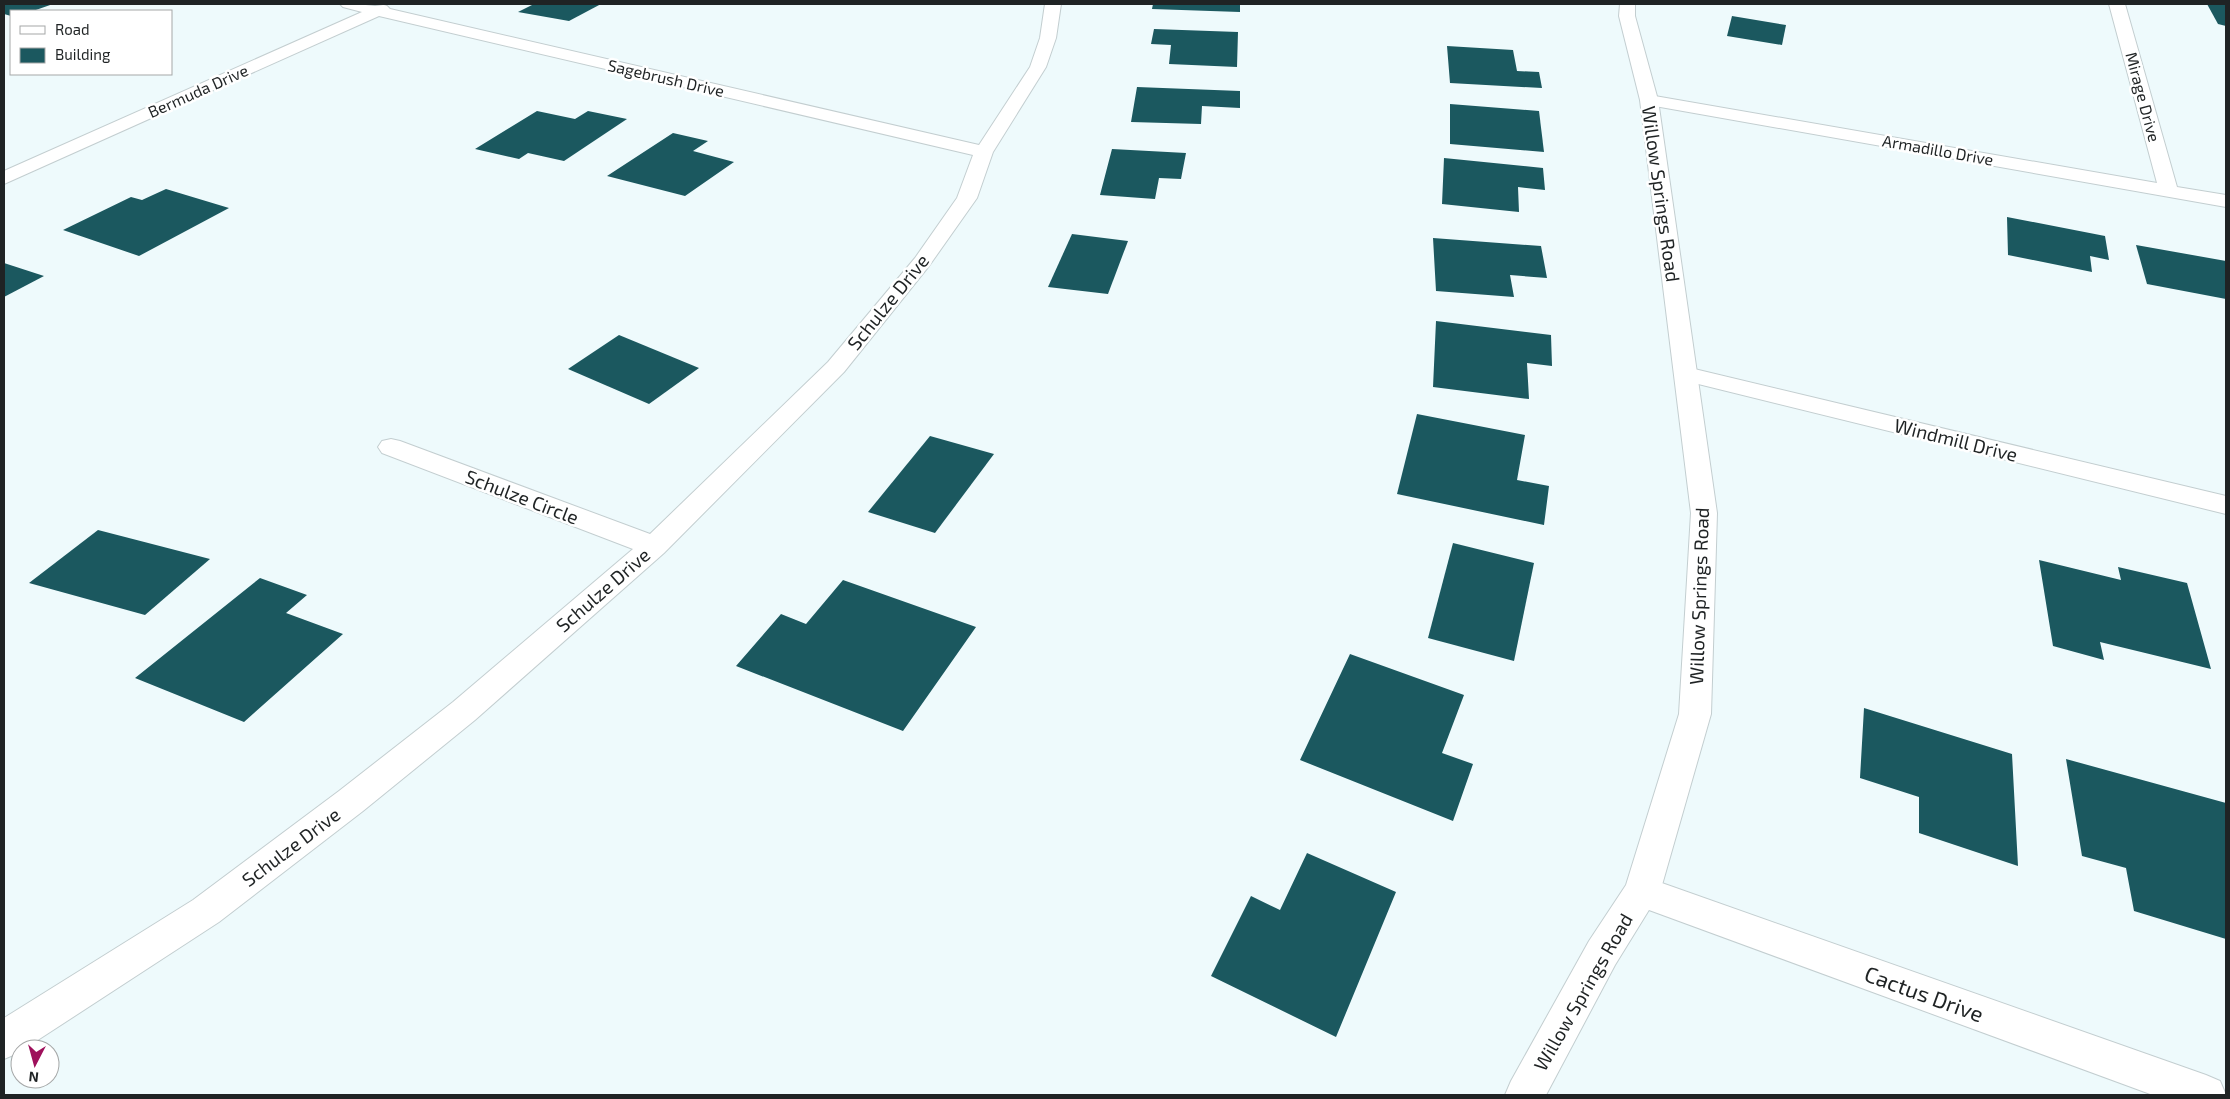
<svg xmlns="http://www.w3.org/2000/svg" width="2230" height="1099" viewBox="0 0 2230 1099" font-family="'Exo 2',sans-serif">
  <rect width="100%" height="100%" fill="#eefafc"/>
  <!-- building -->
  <g fill="#1b585f">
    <path d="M4 4H53L33 11H11V16L4 14Z"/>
    <path d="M534 4H601L569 21 518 12Z"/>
    <path d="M1153 4H1240V12L1152 9Z"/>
    <path d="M2207 4H2226V26L2218 24Z"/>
    <path d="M1732 16 1786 25 1782 45 1727 36Z"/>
    <path d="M1154 29 1238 32 1237 67 1169 64 1171 45 1151 44Z"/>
    <path d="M1447 46 1513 50 1517 71 1539 72 1542 88 1450 83Z"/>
    <path d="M1137 87 1240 91V108L1202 106 1201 124 1131 122Z"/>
    <path d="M1450 104 1539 111 1544 152 1450 144Z"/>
    <path d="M537 111 575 119 588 111 627 119 564 161 528 153 519 159 475 149Z"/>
    <path d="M673 133 708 141 693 151 734 162 685 196 607 176Z"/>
    <path d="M1112 149 1186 153 1181 179 1159 178 1155 199 1100 195Z"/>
    <path d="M1444 158 1543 168 1545 190 1518 187 1519 212 1442 204Z"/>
    <path d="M166 189 229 208 139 256 63 230 131 197 142 200Z"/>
    <path d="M2007 217 2105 236 2109 260 2090 256 2092 272 2008 255Z"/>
    <path d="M1072 234 1128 241 1108 294 1048 287Z"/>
    <path d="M1433 238 1541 246 1547 278 1510 275 1514 297 1436 291Z"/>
    <path d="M2136 245 2226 261V299L2147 284Z"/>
    <path d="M4 263 44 276 4 297Z"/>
    <path d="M1436 321 1551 335 1552 366 1527 363 1529 399 1433 387Z"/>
    <path d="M619 335 699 368 649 404 568 369Z"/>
    <path d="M1417 414 1525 435 1517 480 1549 486 1544 525 1397 494Z"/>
    <path d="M930 436 994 454 935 533 868 512Z"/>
    <path d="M98 530 210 559 145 615 29 583Z"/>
    <path d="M1453 543 1534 563 1514 661 1428 638Z"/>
    <path d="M2039 560 2121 580 2118 567 2187 583 2211 669 2100 642 2104 660 2053 646Z"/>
    <path d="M260 578 307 595 286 613 343 634 244 722 135 678Z"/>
    <path d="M843 580 976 627 903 731 736 666 781 614 806 624Z"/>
    <path d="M1350 654 1464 695 1442 753 1473 764 1453 821 1300 760Z"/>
    <path d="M1864 708 2012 754 2018 866 1919 833V797L1860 778Z"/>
    <path d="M2066 759 2226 803V939L2134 911 2126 868 2082 856Z"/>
    <path d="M1307 853 1396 892 1336 1037 1211 976 1251 896 1280 910Z"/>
  </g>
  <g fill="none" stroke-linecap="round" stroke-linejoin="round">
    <!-- minor casing -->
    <g stroke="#c3ced0" stroke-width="2">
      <g id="minor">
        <path d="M340 4C352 3 363 5 375 6 380 6 383 4 387 6L390 9 979 145 1030 67 1040 38 1045 4H1061L1056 38 1046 67 993 152 977 198 929 266 844 372 664 553 475 720 363 811 219 922 24 1049H20L18 1053 4 1059V1018L193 900 339 791 453 702 633 549 382 453 378 447 382 441 391 439 400 441 650 534 828 362 915 258 957 198 973 155 379 16 4 184V171L362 12 343 7Z"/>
        <path d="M2109 4H2125L2177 187 2226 195V207L1649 105 1643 104 1640 100 1643 96 1649 95 2157 183Z"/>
        <path d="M1686 367 2226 496V514L1678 379 1674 374 1678 369Z"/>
        <path d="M1642 876 2206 1075 2220 1081 2226 1095H2153L1630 903 1624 892 1630 881Z"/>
      </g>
    </g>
    <!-- tertiary casing -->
    <g stroke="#c3ced0" stroke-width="2">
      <path id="tertiary" d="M1620 4H1635V16L1658 100 1717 513 1711 714 1660 892 1615 965 1546 1095H1505L1511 1081 1589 941 1626 885 1679 714 1691 513 1640 100 1619 16Z"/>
    </g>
    <!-- minor -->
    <use href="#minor" fill="#fff" fill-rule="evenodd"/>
    <!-- tertiary -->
    <use href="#tertiary" fill="#fff" fill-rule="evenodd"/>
  </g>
  <g text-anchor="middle" stroke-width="5" stroke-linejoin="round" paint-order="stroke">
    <!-- far-street labels -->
    <g font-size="16" fill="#1f2324" stroke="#fff">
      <text transform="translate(666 78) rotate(13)" y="6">Sagebrush Drive</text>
      <text transform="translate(198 91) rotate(-24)" y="6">Bermuda Drive</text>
      <text transform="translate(2143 97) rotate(75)" y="6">Mirage Drive</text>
      <text transform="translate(1938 150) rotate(10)" y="6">Armadillo Drive</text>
    </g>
    <!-- street labels -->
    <g font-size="19" fill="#1f2324" stroke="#fff">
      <text transform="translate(1661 194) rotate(82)" y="7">Willow Springs Road</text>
      <text transform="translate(888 302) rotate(-51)" y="7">Schulze Drive</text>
      <text transform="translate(1956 440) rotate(14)" y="7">Windmill Drive</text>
      <text transform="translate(522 497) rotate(21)" y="7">Schulze Circle</text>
      <text transform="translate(603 590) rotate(-41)" y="7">Schulze Drive</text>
      <text transform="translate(1699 596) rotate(-88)" y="7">Willow Springs Road</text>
      <text transform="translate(291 847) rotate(-37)" y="7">Schulze Drive</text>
      <text transform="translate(1583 992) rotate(-60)" y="7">Willow Springs Road</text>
    </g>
    <!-- near-street labels -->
    <g font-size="22" fill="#1f2324" stroke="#fff">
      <text transform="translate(1924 994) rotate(20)" y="8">Cactus Drive</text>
    </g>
  </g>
  <!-- border -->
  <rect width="2230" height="1099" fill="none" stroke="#1f2324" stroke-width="10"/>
  <!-- legend -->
  <rect x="10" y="10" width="162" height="65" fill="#ffffff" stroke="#a5a7a7"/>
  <rect x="20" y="26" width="25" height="8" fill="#ffffff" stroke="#a5a7a7"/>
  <text x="55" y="35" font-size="15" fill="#1f2324">Road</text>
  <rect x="20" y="48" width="25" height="15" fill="#1b585f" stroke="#a5a7a7"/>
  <text x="55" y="60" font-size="15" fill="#1f2324">Building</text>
  <!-- north arrow -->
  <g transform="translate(35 1064) rotate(186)"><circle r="24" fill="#ffffff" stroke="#a5a7a7"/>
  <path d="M0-4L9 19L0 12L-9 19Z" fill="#9e105b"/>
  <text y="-8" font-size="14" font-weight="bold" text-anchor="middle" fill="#1f2324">N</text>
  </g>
</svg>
